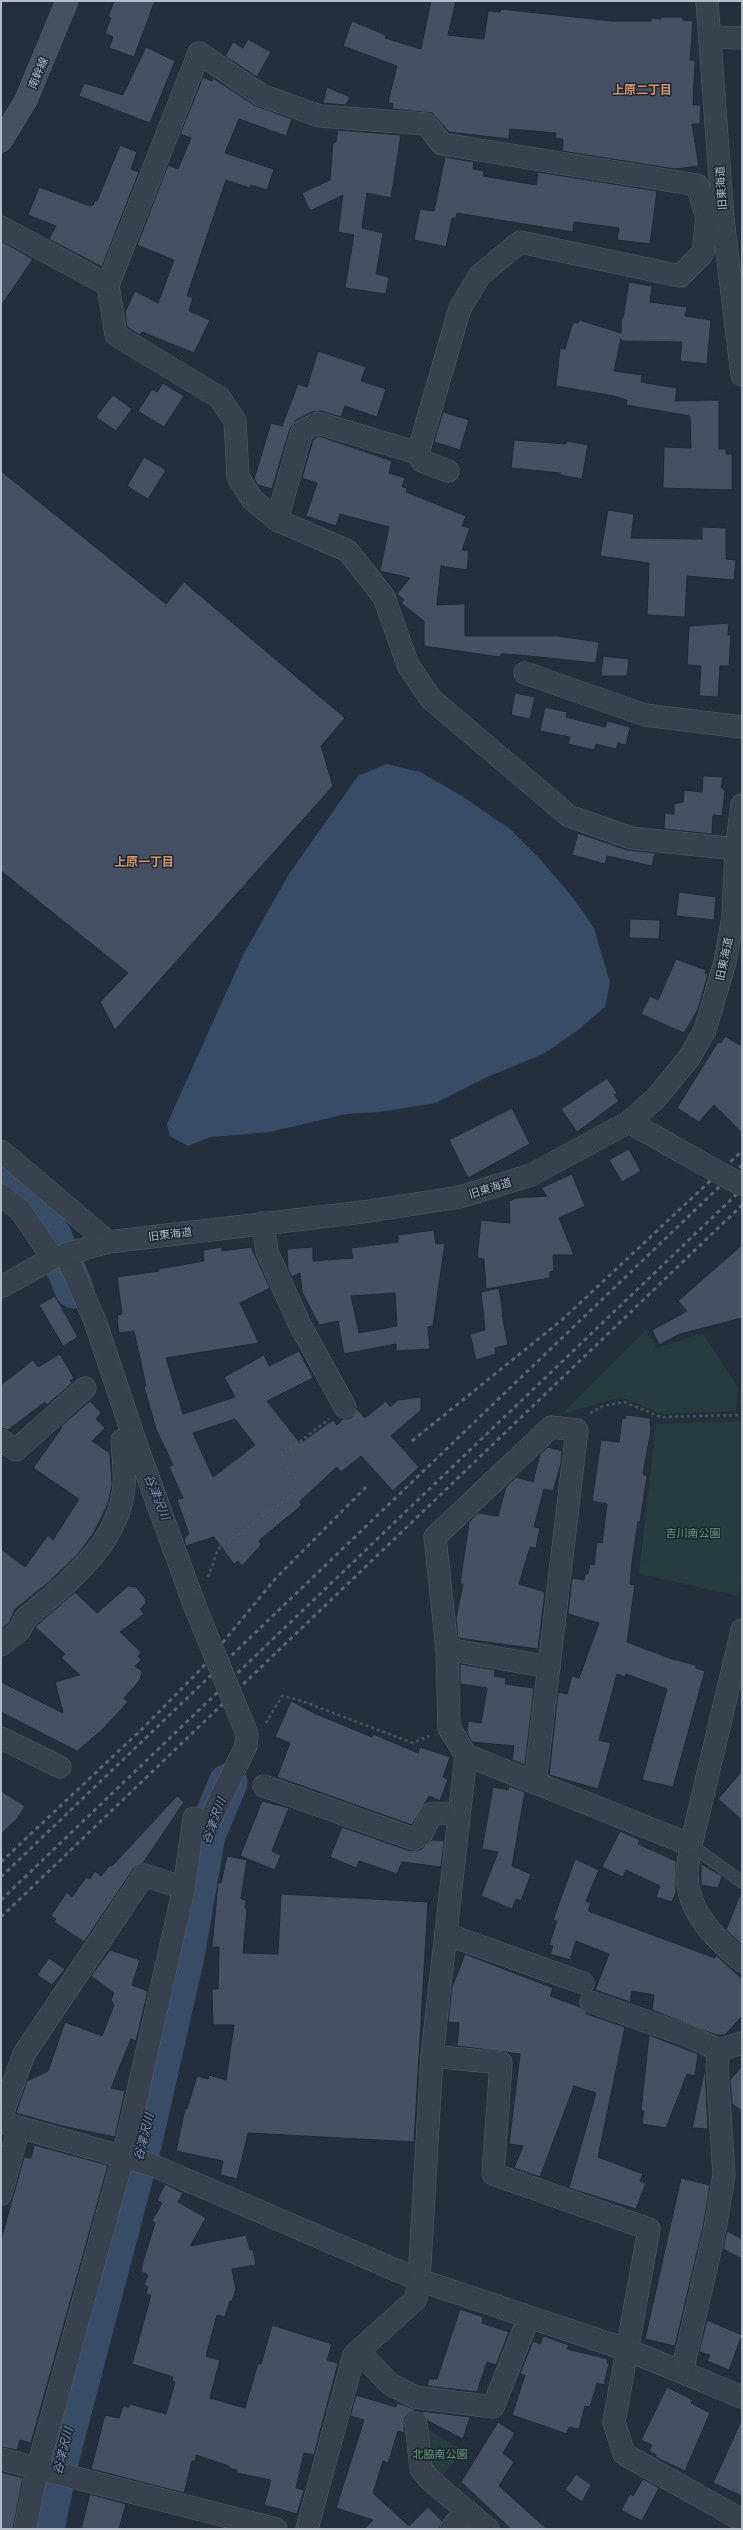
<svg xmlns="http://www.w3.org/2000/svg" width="743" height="2530" viewBox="0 0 743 2530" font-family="'Work Sans','Noto Sans JP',sans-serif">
  <rect width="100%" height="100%" fill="#242f3e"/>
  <!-- green -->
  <g fill="#263c3f">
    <path d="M646 1330 657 1348 703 1333 738 1388 736 1411 661 1414 621 1397 562 1414Z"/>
    <path d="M742 1421V1574L738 1596 639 1574 656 1424Z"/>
    <path d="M427 2429 463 2450 441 2478 429 2469Z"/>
  </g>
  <!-- water -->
  <path fill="#394c67" d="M387 764 420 772 462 796 510 829 541 860 573 898 594 928 610 983 605 1007 578 1030 545 1053 485 1078 436 1103 379 1112 346 1114 270 1132 210 1137 188 1146 170 1136 167 1124 244 953 289 874 358 776Z"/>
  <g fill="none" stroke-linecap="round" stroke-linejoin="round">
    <!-- river -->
    <g stroke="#394c67" stroke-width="39">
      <path d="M1 1182 33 1208 53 1238 74 1289"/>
      <path d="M45 2529 59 2461 143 2141 185 1956 206 1835 228 1783"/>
    </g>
  </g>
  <!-- building -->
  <g fill="#455162" stroke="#1f2835" fill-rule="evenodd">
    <path d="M114 1H155L134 57 109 48 113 37 105 33 111 18 108 17Z"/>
    <path d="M431 1H456L448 35 484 39 488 11 500 12 501 9 612 21H651V18L661 19V17H683V20L693 21 690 60H695L693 105H701L700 124H692L699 166 675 169 562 151 563 139 555 138 556 133 510 129 509 139 449 132 432 113 392 109 393 104 388 102 397 66 343 46 352 21 386 35 385 38 421 49Z"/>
    <path d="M248 39 271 52 257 77 225 56 233 42 243 48Z"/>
    <path d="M146 47 175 61 150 123 79 96 84 83 123 95Z"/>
    <path d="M203 77 212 81 213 78 254 105 292 119 286 136 239 119 225 153 274 169 267 190 251 185 250 188 226 180 187 296 193 298 189 311 210 320 194 353 142 332 140 335 127 327 125 312 135 291 158 303 174 260 137 245 168 165 178 169 191 138 180 134Z"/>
    <path d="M327 87 350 97 346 105 323 103Z"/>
    <path d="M338 130 401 135 391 198 367 193 362 228 383 233 376 274 389 277 386 294 345 288 354 235 338 232 343 195 310 211 302 193 330 180 333 142H336Z"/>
    <path d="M120 145 137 152 131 169 139 172 102 267 49 239 56 226 28 215 39 187 90 206 93 205 95 200 97 201Z"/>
    <path d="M445 157 474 162 473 169 484 171 483 176 536 185 538 172 657 191 650 244 617 240 619 228 574 222 573 232 457 213 456 218H452L446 247 414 240 420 209 434 211Z"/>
    <path d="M1 241 33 259 1 306Z"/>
    <path d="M629 282 652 286 650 302 687 307 685 316 711 320 707 364 680 361 682 342 621 341V339L614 371 642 375 641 382 677 388 675 401 719 400V449H726V454H732V490L663 488 664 447 691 448 690 416 626 405 627 400 614 396 556 386 560 348 565 349 573 322 578 323 579 320 621 333V318H623Z"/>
    <path d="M318 351 366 367 361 381 386 389 377 417 345 406 341 417 321 411 312 412 296 420 290 428 272 489 258 485 254 479 271 423 282 426 298 384 307 387Z"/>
    <path d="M163 383 184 396 164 427 138 411 152 389 157 392Z"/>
    <path d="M113 395 132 409 116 431 96 417Z"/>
    <path d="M443 412 469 420 460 450 434 442Z"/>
    <path d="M319 436 392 461 389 473 405 478 402 487 407 488 406 492 466 516 462 526 470 528 462 550 469 551 467 570 441 566 437 605 465 604V636H558L599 642 596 663 519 655 501 654 500 657 424 646V621L401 603 404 600 397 594 410 578 380 571 389 527 340 514 336 526 306 516 317 483 302 478 313 440Z"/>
    <path d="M514 440 566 444 567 441 588 445 582 479 560 475 561 473 511 468Z"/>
    <path d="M144 457 166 470 148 499 127 486Z"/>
    <path d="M1 471 166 604 184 582 345 718 321 746 333 786 115 1030 100 1002 128 973 1 871Z"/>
    <path d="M608 510 634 514 631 538 702 539V527L726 528V559L736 560 734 580 687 576 685 617 647 615 649 563 600 556Z"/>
    <path d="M729 623 728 635H731L729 666H720L718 697 699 696 701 666 687 665 689 626Z"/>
    <path d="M603 656 629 659 627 676H601Z"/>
    <path d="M515 693 535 697 530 719 511 715Z"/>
    <path d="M545 707 567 712 566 717 605 727 607 721 630 727 626 745 618 743 616 749 596 744 594 750 568 744 570 737 540 731Z"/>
    <path d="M703 776 723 777 721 787 725 791 722 816 713 815 712 834 664 829 665 813 674 814V804L683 802 684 790 702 792Z"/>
    <path d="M578 833 627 850 655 853 652 866 607 856 605 864 572 855Z"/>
    <path d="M679 892 716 897 714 920 676 916Z"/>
    <path d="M630 919 660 920 659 939 629 938Z"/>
    <path d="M676 959 706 970 705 973 708 974 698 1009 684 1033 641 1014 650 996 658 1000Z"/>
    <path d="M725 1036 742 1046V1133L714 1105 699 1122 677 1108 718 1042 721 1043Z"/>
    <path d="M607 1078 617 1093 614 1095 619 1101 577 1132 561 1109Z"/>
    <path d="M512 1108 530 1144 468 1178 449 1140Z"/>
    <path d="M629 1149 641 1171 622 1182 609 1160Z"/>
    <path d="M572 1174 585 1206 559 1218 574 1255H553L554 1271 550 1272V1278L486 1289 484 1259 477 1258 481 1220 510 1223 509 1201 516 1198 547 1196 541 1188Z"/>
    <path d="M434 1230 436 1244 445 1243 433 1326 428 1327 430 1349 396 1351V1344L344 1354 338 1321 319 1325 302 1292 300 1273 292 1277 288 1269 287 1249 313 1247V1261L353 1258 351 1248 398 1242V1235ZM395 1293 397 1326 359 1333 351 1296Z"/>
    <path d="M742 1245V1318L680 1334 659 1345 652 1330 687 1311 678 1301Z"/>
    <path d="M222 1247V1251L251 1247 270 1288 240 1303 259 1343 166 1358 183 1414 235 1397 224 1377 264 1355 269 1366 299 1351 313 1378 267 1401 300 1443 333 1420 337 1425 343 1419 351 1418 357 1409 365 1418 386 1401 390 1407 398 1400 421 1397V1410L391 1436 419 1467 393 1491 361 1456 341 1472 337 1467 299 1502 302 1505 262 1538 259 1541 261 1545 242 1566 238 1561 234 1564 214 1537 186 1546 184 1539 189 1534 177 1500 183 1498 169 1467 173 1465 156 1429 144 1387 146 1386 134 1331 119 1333 117 1320 118 1315 122 1314 117 1277 159 1271 158 1269 204 1261 203 1250ZM235 1419 255 1445 213 1477 193 1433Z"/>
    <path d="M499 1288 503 1315H502L508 1345 495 1348 496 1354 476 1360 470 1334 485 1330 481 1292Z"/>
    <path d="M55 1296 78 1337 63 1346 39 1305Z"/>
    <path d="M60 1354 74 1378 70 1381 72 1383 47 1405 45 1402 8 1430 1 1428V1385L33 1360 38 1367Z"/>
    <path d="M90 1401 101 1413 96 1419 105 1428 92 1441 110 1453 112 1485 108 1504 94 1532 79 1553 49 1582 15 1609 9 1623 1 1629V1549L25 1567 48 1535 53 1540 79 1499 33 1468 61 1429V1426Z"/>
    <path d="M626 1415 650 1418 651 1430 643 1474 647 1476 640 1522H638L632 1562 630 1584 635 1585 627 1642 672 1659 696 1665V1668L705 1671 673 1787 642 1780 667 1689 626 1674 625 1677 617 1674 599 1740 611 1743 598 1789 549 1775 558 1692 567 1694 572 1676 579 1678 599 1623 568 1614 572 1578 584 1580 585 1574H588L590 1564 594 1565 597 1542 602 1543 607 1504 592 1501 601 1440 619 1442 622 1418 625 1419Z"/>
    <path d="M548 1447 562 1451 561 1463 553 1491 544 1489 534 1527 540 1528 536 1548 530 1547 519 1584 545 1592 538 1649 458 1638 456 1619 463 1584H460L469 1522 478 1513 498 1516 506 1487 516 1477 533 1482 540 1454Z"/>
    <path d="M128 1586 136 1587 145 1598 146 1603 140 1609 144 1614 120 1632 141 1652 138 1656 141 1660 135 1666 142 1671 140 1680 124 1698 128 1702 102 1730 77 1751 1 1712V1682L63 1713 55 1682 80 1675 61 1658 65 1654 35 1627 75 1592 97 1613Z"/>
    <path d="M460 1664 495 1670 494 1676 506 1678 505 1684 534 1688 525 1765 512 1760 514 1746 472 1742 467 1733 468 1721 481 1723 487 1688 460 1684Z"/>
    <path d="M291 1701 316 1714 372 1737 373 1734 418 1753 420 1747 450 1757 443 1777 448 1779 440 1801 429 1796 412 1825 277 1777 290 1743 275 1737Z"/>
    <path d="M742 1771V1820L718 1799Z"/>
    <path d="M509 1786 525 1792 512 1866 531 1874 521 1901 516 1899 512 1909 481 1896 498 1852 482 1849 493 1787 508 1790Z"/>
    <path d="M1 1791 25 1806 17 1819 1 1834Z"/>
    <path d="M177 1796 184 1802 143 1863 134 1868 84 1942 54 1922 56 1919 51 1916 67 1892 72 1897 86 1877 90 1879 95 1871 101 1876 110 1865 112 1866Z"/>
    <path d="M262 1801 289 1808 272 1851 281 1855 275 1870 240 1856Z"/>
    <path d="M342 1827 410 1851 420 1850 432 1840 444 1841 441 1867 402 1862 397 1874 359 1861 356 1868 330 1857Z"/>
    <path d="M620 1831 640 1840 638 1844 676 1861V1892L672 1902 656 1897 660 1886 626 1870 623 1877 602 1867Z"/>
    <path d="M227 1856 247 1860 241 1899 246 1900 245 1908H247L243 1953 278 1954 281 1894 428 1902 414 2142 248 2133 237 2179 220 2175 223 2161 176 2151 185 2109H187L197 2076 208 2079 209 2075 226 2080 234 2025H213L212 1989H218L219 1947H212L218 1883H221Z"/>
    <path d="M575 1859 599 1870 586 1901 591 1903 588 1911 715 1958 716 1955 742 1979V2016L725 2035H716L652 2010 654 1995 632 1991 630 2002 595 1990 609 1954 576 1941 570 1960 550 1954 553 1946 549 1945 557 1921 553 1920Z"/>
    <path d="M701 1864 722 1876 718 1888 701 1885Z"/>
    <path d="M741 1892 742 1940 741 1944 726 1930Z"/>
    <path d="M110 1950 140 1960 132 1985 148 1991 136 2041 131 2039 111 2088 125 2091 115 2137 58 2125 16 2113 27 2081 48 2071 65 2022 102 2036 114 2005 111 2000 114 1993 91 1976Z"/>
    <path d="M465 1954 553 1988 550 1996 580 2007 587 2014 625 2027 598 2157 643 2174 640 2181 646 2183 636 2209 569 2188 596 2093 574 2086 540 2177 514 2168 523 2146 509 2144 520 2054 457 2046 459 2023 448 2022 452 1987Z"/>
    <path d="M49 1958 65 1969 52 1985 37 1975Z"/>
    <path d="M649 2035 698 2054 695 2076 687 2074 666 2128 642 2124 644 2111H641Z"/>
    <path d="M742 2066V2111L732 2104 730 2080Z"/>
    <path d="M705 2068 708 2129 692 2128Z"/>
    <path d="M34 2145 108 2165 31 2443 20 2440 17 2450 1 2447V2240L24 2157 31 2158Z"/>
    <path d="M681 2178 710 2185 703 2227 675 2346 645 2339Z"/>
    <path d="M165 2184 183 2193 178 2202 206 2218 190 2246 246 2235 250 2250H253L256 2265 232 2269 236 2289 232 2301H230L225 2317 217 2315 206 2356 220 2360 210 2398 245 2408 258 2363 261 2364 272 2325 332 2344 327 2360 338 2363 314 2455 304 2453 296 2488 304 2490 297 2514 264 2505 271 2480 236 2473 237 2470 229 2468V2466L196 2455 195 2461H192L184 2493 91 2469 105 2415 119 2418 123 2406 129 2407 130 2404 166 2414 175 2382 172 2381 173 2377 132 2364 151 2295 146 2294 148 2287 144 2285 148 2275 141 2272 143 2262 155 2223 152 2221 162 2203 157 2200Z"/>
    <path d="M727 2231 742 2239V2259L723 2249Z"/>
    <path d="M460 2309 483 2317 482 2323 509 2332 496 2365 487 2362 477 2392 427 2386 429 2379H437Z"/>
    <path d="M707 2320 742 2335 729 2370 707 2361 710 2355 699 2352Z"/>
    <path d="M543 2336 569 2345 567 2349 608 2359 607 2363 609 2364 604 2385 597 2383 590 2407 585 2406 579 2429 569 2427 567 2434 512 2415 525 2375 520 2374 533 2341 540 2344Z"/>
    <path d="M667 2387 693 2400 691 2403 710 2413 685 2471 655 2457 656 2455 649 2451 652 2445 641 2440Z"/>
    <path d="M356 2395 396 2407 397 2403 417 2410 409 2413 405 2418 404 2433 398 2431 388 2463 383 2461 373 2493 409 2526 428 2507 442 2521 439 2529H364L373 2520 336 2508 364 2420 350 2416Z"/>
    <path d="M421 2411 470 2417 463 2439 428 2421Z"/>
    <path d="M742 2419V2496L713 2483Z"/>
    <path d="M498 2422 515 2433 503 2453 514 2462 499 2486 547 2529H511L461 2482Z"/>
    <path d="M1 2472 23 2478 13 2529H1Z"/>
    <path d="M576 2474 591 2485 582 2502 565 2490Z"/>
    <path d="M643 2479 659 2488 642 2521 621 2510 630 2494 633 2496Z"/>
    <path d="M90 2494 126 2504 119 2529H81Z"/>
  </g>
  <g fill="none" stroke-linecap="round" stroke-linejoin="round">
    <!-- service casing -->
    <g stroke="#565f6c" stroke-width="13">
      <path id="service" d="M691 1845 742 1882"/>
    </g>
    <!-- minor casing -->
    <g stroke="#565f6c" stroke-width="23">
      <g id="minor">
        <path d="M710 37 742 38"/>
        <path d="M1 227 108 285 116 335 220 398 235 421 238 477 252 499 277 520 348 551 384 597 408 665 431 699 569 816 631 838 736 849"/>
        <path d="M108 285 199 53 261 95 320 116 426 124 442 144 697 185 707 218 723 219"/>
        <path d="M418 453 460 308 480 275 520 242 680 276 703 253 707 218"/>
        <path d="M277 520 302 431 318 423 418 453 422 461 448 471"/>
        <path d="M525 673 645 715 742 727"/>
        <path d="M629 1122 700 1162"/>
        <path d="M1 1195 20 1210 53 1258"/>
        <path d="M263 1223 267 1252 300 1325 345 1407"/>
        <path d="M66 1255 95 1321 137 1447 196 1609"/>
        <path d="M1 1440 16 1450 85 1388"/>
        <path d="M742 1630 691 1845C690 1855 687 1866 687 1876 688 1912 716 1940 742 1961"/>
        <path d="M1 1645 19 1631 25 1619C66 1583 119 1546 124 1486 125 1471 123 1455 122 1440L133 1436"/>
        <path d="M447 1649 549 1667"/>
        <path d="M1 1738 60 1767"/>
        <path d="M535 1783 577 1430 551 1427 435 1537 447 1649 449 1728 466 1755 691 1845"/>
        <path d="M264 1786 414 1839 421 1835 431 1814 459 1813"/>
        <path d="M446 1934 583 1983"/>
        <path d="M591 2002 689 2036 719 2050"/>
        <path d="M432 2056 501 2063 493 2174 649 2229 614 2422 624 2454 742 2520"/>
        <path d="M1 2117 24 2054 144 1875 184 1888"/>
        <path d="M1 2122 152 2165 419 2280 628 2350 742 2397"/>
        <path d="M1 2194 19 2128"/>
        <path d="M358 2351 390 2384 415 2397 493 2407 529 2317"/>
        <path d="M682 2372 715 2229 724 2175 717 2066 719 2050 742 2043"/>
        <path d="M416 2423 421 2469 429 2479 488 2529"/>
        <path d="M1 2459 276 2529"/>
        <path d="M25 2529 37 2470 123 2157 184 1888 194 1818 209 1822 246 1746 247 1734"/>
        <path d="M307 2529 354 2355 416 2299 419 2280 432 2056 466 1755"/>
        <path d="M451 2529 466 2510"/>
      </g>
    </g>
    <!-- tertiary casing -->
    <g stroke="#565f6c" stroke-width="23">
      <g id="tertiary">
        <path d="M707 1 723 219 742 375"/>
        <path d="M1 1151 108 1242"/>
        <path d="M1 1287 53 1258 108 1242 363 1212 460 1197 531 1175 629 1122 656 1098 689 1058 705 1030 725 962 733 917 736 849 742 805"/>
      </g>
    </g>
    <!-- secondary casing -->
    <g stroke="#565f6c" stroke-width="23">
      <path id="secondary" d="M1 141 26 100 67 1"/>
    </g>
    <!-- path -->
    <g stroke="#44595c" stroke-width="2.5" stroke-dasharray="3 3" stroke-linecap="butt">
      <path d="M590 1413 603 1406 624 1402 661 1417 742 1415"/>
      <path d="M208 1577 218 1549 295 1493 283 1455 329 1419"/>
      <path d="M266 1723 282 1696 299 1700 413 1743 429 1736"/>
    </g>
    <!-- service -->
    <use href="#service" stroke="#38414e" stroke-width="12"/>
    <!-- minor -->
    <use href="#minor" stroke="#38414e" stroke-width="22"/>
    <!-- tertiary -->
    <use href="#tertiary" stroke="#38414e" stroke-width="22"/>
    <!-- secondary -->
    <use href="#secondary" stroke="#465061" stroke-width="22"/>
    <!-- rail -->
    <g stroke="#5a6575" stroke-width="3" stroke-dasharray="4 4" stroke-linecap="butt">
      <path d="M412 1441 563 1319 742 1151"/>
      <path d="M1 1862 141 1730 201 1669 275 1579 368 1485"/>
      <path d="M1 1877 742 1165"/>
      <path d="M1 1900 742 1189"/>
      <path d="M1 1917 742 1205"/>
    </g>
    <!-- minor-bridge casing -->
    <g stroke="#565f6c" stroke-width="23" stroke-linecap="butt">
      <g id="minor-bridge">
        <path d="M700 1162 742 1185"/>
        <path d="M196 1609 247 1734"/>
      </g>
    </g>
    <!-- minor-bridge -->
    <use href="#minor-bridge" stroke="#38414e" stroke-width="22"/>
  </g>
  <g text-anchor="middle" stroke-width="3" stroke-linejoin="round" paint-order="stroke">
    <!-- street labels -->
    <g font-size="11" fill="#b4bcc9" stroke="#1d2633">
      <text transform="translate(38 73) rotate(-67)" y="4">南幹線</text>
      <text transform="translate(721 188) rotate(-94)" y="4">旧東海道</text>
      <text transform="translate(724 959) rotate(-78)" y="4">旧東海道</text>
      <text transform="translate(490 1188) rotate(-17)" y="4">旧東海道</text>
      <text transform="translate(170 1234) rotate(-7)" y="4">旧東海道</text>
    </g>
    <!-- park labels -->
    <g font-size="11" fill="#6b9a76" stroke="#1d2633">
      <text x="693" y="1537">吉川南公園</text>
      <text x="440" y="2458">北脇南公園</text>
    </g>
    <!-- neighbourhood labels -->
    <g font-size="12" font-weight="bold" fill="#d59563" stroke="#1d2633">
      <text x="642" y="94">上原二丁目</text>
      <text x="144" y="866">上原一丁目</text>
    </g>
    <!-- water labels -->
    <g font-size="12" font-style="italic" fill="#7c92b1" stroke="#1d2633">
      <text transform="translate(157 1497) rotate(68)" y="4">谷津沢川</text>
      <text transform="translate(214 1821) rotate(-70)" y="4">谷津沢川</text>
      <text transform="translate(144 2137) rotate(-76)" y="4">谷津沢川</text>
      <text transform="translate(63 2451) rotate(-76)" y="4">谷津沢川</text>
    </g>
  </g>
  <!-- border -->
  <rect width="743" height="2530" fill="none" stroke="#b4bcc9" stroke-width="4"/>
</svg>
